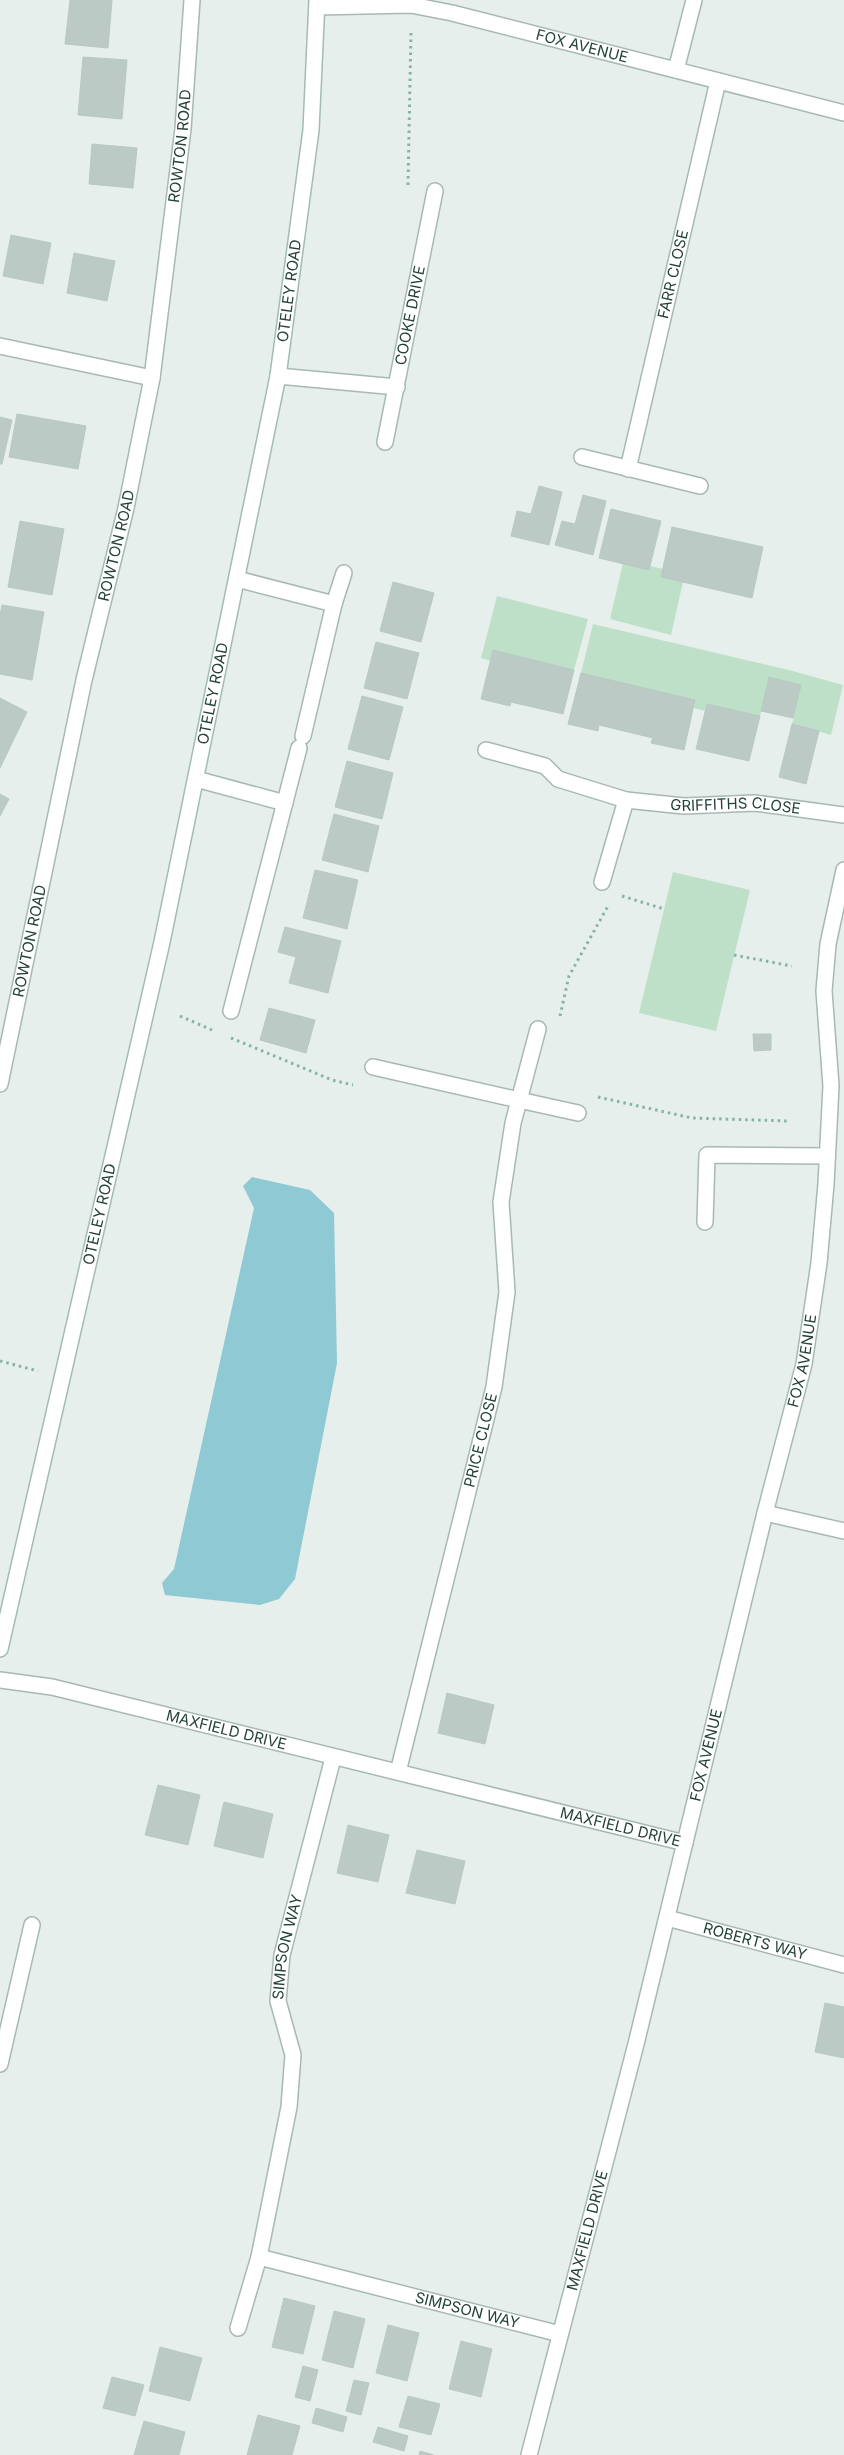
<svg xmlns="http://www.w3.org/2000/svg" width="844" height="2455" viewBox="0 0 844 2455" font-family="Inter,sans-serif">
  <rect width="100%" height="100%" fill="#e6efeb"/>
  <!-- green -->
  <g fill="#bfe0c8">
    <path d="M623 563 649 569 650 566 663 569 661 577 683 582 671 635 610 619Z"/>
    <path d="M497 596 588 619 574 670 493 650 491 661 481 658Z"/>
    <path d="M593 624 789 670 843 685 831 735 792 724 801 685 769 677 760 716 707 704 705 711 694 708 695 700 581 673Z"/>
    <path d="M673 872 750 890 716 1031 639 1013Z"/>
  </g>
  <!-- water -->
  <path fill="#8ec9d4" d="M252 1177 310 1190 334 1213 337 1363 295 1579 279 1599 260 1605 165 1595 162 1583 174 1569 254 1208 243 1186Z"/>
  <!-- building -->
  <g fill="#bbcac4" stroke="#b8c9c2">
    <path d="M70 0H112L108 48 65 44Z"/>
    <path d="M83 57 127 60 122 119 78 115Z"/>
    <path d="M92 144 137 148 133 188 89 184Z"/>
    <path d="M11 235 51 243 43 284 3 276Z"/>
    <path d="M74 253 115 261 107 301 67 293Z"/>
    <path d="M17 414 86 426 78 469 9 457Z"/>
    <path d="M0 417 12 420 2 464H0Z"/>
    <path d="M539 486 562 492 549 545 511 536 517 511 531 514Z"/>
    <path d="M583 495 606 501 593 555 555 545 562 521 575 524Z"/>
    <path d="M611 509 661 521 649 570 599 558Z"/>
    <path d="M20 521 64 529 52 595 8 587Z"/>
    <path d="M672 527 763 547 752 598 661 577Z"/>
    <path d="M393 582 434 593 421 642 380 631Z"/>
    <path d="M2 605 44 612 32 680 0 674V616Z"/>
    <path d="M376 642 419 653 407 699 364 688Z"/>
    <path d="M493 650 574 670 563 714 511 702 510 706 481 699Z"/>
    <path d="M581 673 695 700 684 750 651 743 653 738 599 725 598 731 568 724Z"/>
    <path d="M769 677 801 685 793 718 761 711Z"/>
    <path d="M362 696 403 707 389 760 348 749Z"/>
    <path d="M0 698 27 712 0 768Z"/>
    <path d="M707 704 760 716 749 761 696 749Z"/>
    <path d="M792 724 819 731 806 784 779 777Z"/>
    <path d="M347 761 393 773 382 819 335 807Z"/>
    <path d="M0 794 9 799 0 816Z"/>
    <path d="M334 814 379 826 368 872 322 860Z"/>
    <path d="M315 870 358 880 347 929 303 918Z"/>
    <path d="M285 927 341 941 328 993 289 983 296 957 278 952Z"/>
    <path d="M269 1008 315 1020 306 1053 260 1040Z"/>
    <path d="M753 1034H771V1050L754 1051Z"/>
    <path d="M447 1693 494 1705 485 1744 438 1733Z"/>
    <path d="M158 1785 200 1795 188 1845 145 1835Z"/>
    <path d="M224 1802 273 1814 263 1858 214 1846Z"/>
    <path d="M348 1825 389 1835 378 1882 337 1873Z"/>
    <path d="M417 1850 465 1861 455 1904 406 1893Z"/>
    <path d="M825 2003 844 2007V2058L815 2052Z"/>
    <path d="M284 2298 315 2306 303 2354 272 2347Z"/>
    <path d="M334 2311 365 2319 353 2368 322 2360Z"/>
    <path d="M388 2325 419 2333 407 2381 376 2373Z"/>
    <path d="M461 2341 492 2349 481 2397 449 2389Z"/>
    <path d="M160 2347 202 2358 190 2401 149 2391Z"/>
    <path d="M303 2366 318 2370 310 2401 295 2397Z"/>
    <path d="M112 2377 144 2385 135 2416 103 2408Z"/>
    <path d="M354 2380 369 2383 361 2415 346 2411Z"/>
    <path d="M408 2396 440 2404 431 2435 399 2427Z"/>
    <path d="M316 2408 347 2417 343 2432 312 2423Z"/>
    <path d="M258 2415 300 2426 292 2455H247Z"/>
    <path d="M144 2421 185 2432 179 2455H134Z"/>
    <path d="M378 2427 408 2436 404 2451 373 2442Z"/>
    <path d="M420 2451 434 2455H419Z"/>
  </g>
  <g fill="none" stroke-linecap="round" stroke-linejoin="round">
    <!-- lane casing -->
    <g stroke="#a8b8b2" stroke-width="18">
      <g id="lane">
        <path d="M486 750 545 766 558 779"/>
        <path d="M373 1067 519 1100"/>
        <path d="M705 1222 707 1155 827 1156"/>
        <path d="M0 2064 32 1925"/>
      </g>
    </g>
    <!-- street casing -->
    <g stroke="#a8b8b2" stroke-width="18">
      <g id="street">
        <path id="s1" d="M317 7 411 5 452 13 844 113"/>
        <path d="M676 70 694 0"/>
        <path d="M0 346 152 378"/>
        <path d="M278 376 397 387"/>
        <path id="s2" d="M385 442 435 191"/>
        <path d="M582 457 700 486"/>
        <path id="s3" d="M628 469 718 81"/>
        <path d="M237 579 334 604"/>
        <path d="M303 736 334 604 344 573"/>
        <path d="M196 779 285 803"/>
        <path id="s4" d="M558 779 626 800 684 806 755 803 844 815"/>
        <path d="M602 882 626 800"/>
        <path d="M231 1011 299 748"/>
        <path id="s5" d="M0 1084 84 680 126 508 152 378 183 129 192 0"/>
        <path d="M519 1100 578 1113"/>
        <path d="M765 1513 844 1531"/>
        <path id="s6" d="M0 1680 52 1687 685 1843"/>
        <path id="s7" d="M398 1772 494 1387 507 1292 501 1202 513 1123 538 1029"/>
        <path id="s8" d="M667 1918 844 1965"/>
        <path id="s9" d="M259 2257 560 2334"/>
        <path id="s10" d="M238 2328 259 2257 289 2107 293 2055 278 2001 282 1955 333 1758"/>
        <path id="s11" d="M529 2455 636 2044 765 1513 804 1364 819 1263 826 1184 831 1086 824 991 828 944 844 870"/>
      </g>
    </g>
    <!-- secondary casing -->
    <g stroke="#a4bbb3" stroke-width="18">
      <g id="secondary">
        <path id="s12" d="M0 1649 162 942 278 376 311 130 317 0"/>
      </g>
    </g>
    <!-- path -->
    <g stroke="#86b3a5" stroke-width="3" stroke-dasharray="2.5 4" stroke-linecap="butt">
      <path d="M408 185 411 31"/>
      <path d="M622 896 664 909"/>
      <path d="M734 955 792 966"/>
      <path d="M180 1016 212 1030"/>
      <path d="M560 1016 569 976 608 906"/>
      <path d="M231 1038 332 1080 353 1085"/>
      <path d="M598 1097 692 1118 788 1121"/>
      <path d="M0 1361 38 1371"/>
    </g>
    <!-- lane -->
    <use href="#lane" stroke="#fff" stroke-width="15"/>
    <!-- street -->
    <use href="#street" stroke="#fff" stroke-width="15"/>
    <!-- secondary -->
    <use href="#secondary" stroke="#fff" stroke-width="15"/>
  </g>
  <g text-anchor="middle" stroke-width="4" stroke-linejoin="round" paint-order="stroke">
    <!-- street labels -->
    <g font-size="15" fill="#24423a" stroke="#f7fbf9">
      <text dy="5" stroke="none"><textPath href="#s1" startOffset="270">FOX AVENUE</textPath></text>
      <text dy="5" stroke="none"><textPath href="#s5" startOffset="956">ROWTON ROAD</textPath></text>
      <text dy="5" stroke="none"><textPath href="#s3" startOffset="200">FARR CLOSE</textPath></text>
      <text dy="5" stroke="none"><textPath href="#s12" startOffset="1389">OTELEY ROAD</textPath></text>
      <text dy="5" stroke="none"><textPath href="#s2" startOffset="129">COOKE DRIVE</textPath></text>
      <text dy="5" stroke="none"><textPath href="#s5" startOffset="551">ROWTON ROAD</textPath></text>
      <text dy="5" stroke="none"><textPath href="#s12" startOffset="979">OTELEY ROAD</textPath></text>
      <text dy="5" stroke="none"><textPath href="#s4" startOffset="181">GRIFFITHS CLOSE</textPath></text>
      <text dy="5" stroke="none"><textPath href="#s5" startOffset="146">ROWTON ROAD</textPath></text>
      <text dy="5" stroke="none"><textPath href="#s12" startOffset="446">OTELEY ROAD</textPath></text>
      <text dy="5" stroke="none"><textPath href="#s11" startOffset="1128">FOX AVENUE</textPath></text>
      <text dy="5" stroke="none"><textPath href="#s7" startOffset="342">PRICE CLOSE</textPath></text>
      <text dy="5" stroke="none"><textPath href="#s6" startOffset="232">MAXFIELD DRIVE</textPath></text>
      <text dy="5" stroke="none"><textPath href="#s11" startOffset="722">FOX AVENUE</textPath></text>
      <text dy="5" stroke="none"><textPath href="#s6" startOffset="638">MAXFIELD DRIVE</textPath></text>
      <text dy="5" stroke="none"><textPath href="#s8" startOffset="91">ROBERTS WAY</textPath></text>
      <text dy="5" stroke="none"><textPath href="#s10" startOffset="390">SIMPSON WAY</textPath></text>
      <text dy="5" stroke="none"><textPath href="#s11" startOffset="232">MAXFIELD DRIVE</textPath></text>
      <text dy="5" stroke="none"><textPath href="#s9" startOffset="215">SIMPSON WAY</textPath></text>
    </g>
  </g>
</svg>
